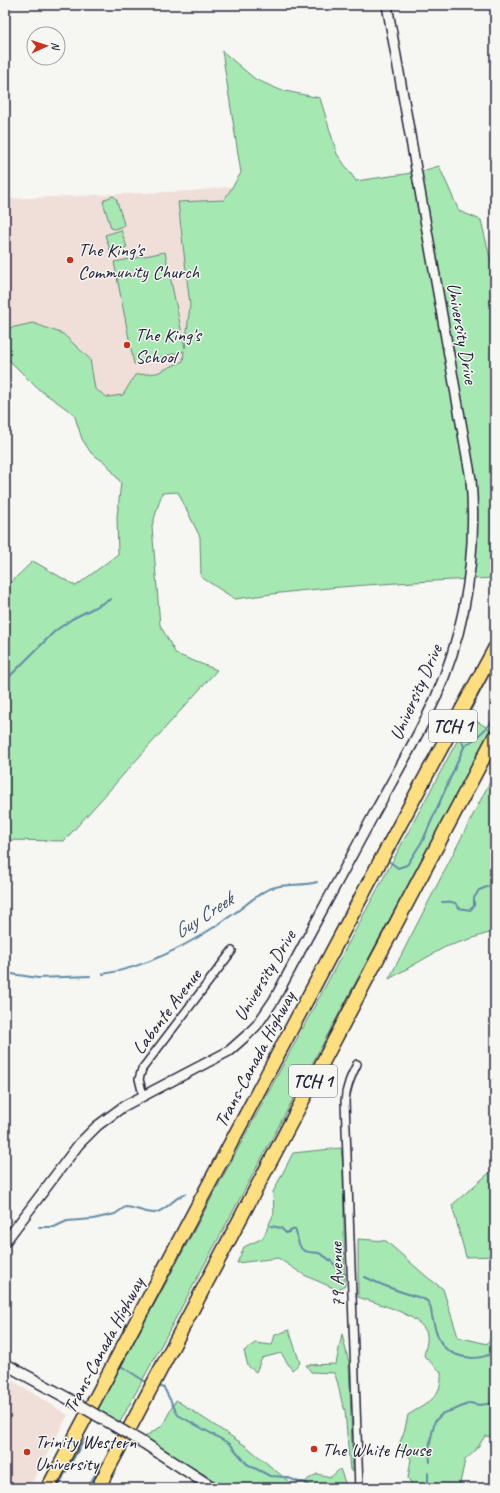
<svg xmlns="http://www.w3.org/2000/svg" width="500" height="1493" viewBox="0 0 500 1493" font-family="Caveat,sans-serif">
  <rect width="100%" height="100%" fill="#f6f6f2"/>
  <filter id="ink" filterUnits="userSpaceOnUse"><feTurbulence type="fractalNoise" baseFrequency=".025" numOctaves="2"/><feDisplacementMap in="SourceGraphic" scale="8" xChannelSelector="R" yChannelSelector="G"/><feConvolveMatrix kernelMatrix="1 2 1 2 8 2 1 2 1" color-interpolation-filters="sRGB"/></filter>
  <g filter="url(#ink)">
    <!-- built -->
    <g fill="#f0dfd8">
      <path d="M237 186 191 493 5 359V199L191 191Z"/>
      <path d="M5 1376 68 1415 29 1488H5Z"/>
    </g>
    <!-- green -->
    <g fill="#a6e8b2" stroke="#648576">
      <path d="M222 51 255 79 280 90 320 98 337 154 356 181 419 172 439 166 459 211 481 220 491 262 495 264V578C408 582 321 586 235 599L201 577 200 537 178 492 162 493 152 526 160 625 176 654 217 670 64 841 5 840V588L33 561 76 586 118 554 117 517 121 483 107 464 91 453 82 439 74 414 37 388 5 356V329L33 323 63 334 90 359 95 389 107 397 123 395 135 375 157 373 183 361 184 351 134 364 114 262 165 252 185 348 190 305 178 202 224 200 241 173Z"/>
      <path d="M113 196 116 198 124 224 123 226 114 229 111 228 103 202 105 199Z"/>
      <path d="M121 230 127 247 111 253 105 235Z"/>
      <path d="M470 717 491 730 119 1424 97 1411Z"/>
      <path d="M495 772V931L445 947 389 979Z"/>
      <path d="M341 1148 343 1167 345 1285 338 1290 304 1275 278 1258 237 1263 244 1247 263 1238 274 1213 273 1192 293 1153Z"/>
      <path d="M495 1168V1256L466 1257 452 1205Z"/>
      <path d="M358 1239 386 1241 427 1277 443 1289 458 1337 487 1344 495 1331V1437L485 1436 476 1450 465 1460 459 1488H414L408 1478 411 1459 399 1445 405 1429 408 1415C427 1403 443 1398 441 1372L424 1356C425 1350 428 1341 427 1335 424 1315 375 1303 358 1297Z"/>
      <path d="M289 1330 300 1363 292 1370 281 1353 262 1358 256 1372 248 1366 244 1351 255 1343 272 1345 275 1335Z"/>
      <path d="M342 1334 349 1363 353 1472 350 1470 345 1410C339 1398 340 1385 334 1373L311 1372 306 1365 336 1364Z"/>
      <path d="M176 1400 246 1446 288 1481 293 1488H226L197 1470 182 1466 141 1442 146 1436 162 1426Z"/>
      <path d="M340 1469 347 1488H304L307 1480 317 1474 331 1477Z"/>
    </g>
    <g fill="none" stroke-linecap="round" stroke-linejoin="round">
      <!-- stream -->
      <g stroke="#628ca6" stroke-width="2">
        <path d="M5 681 55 631 72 619 111 599"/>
        <path d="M464 747 461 738 470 711 495 662"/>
        <path d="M390 862 398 868 407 865 423 840 464 747C475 739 487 729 495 718"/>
        <path d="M442 902C450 902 455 900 459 908L470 910 474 906V898L479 890 495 884"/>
        <path d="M5 973 38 978 90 976"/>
        <path d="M103 974C149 967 194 942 232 915 244 907 256 895 269 889 285 882 302 887 317 882"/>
        <path d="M271 1226 281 1228 286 1233 295 1229C298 1235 297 1246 303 1250 307 1253 314 1252 319 1253 327 1257 337 1265 340 1273L345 1274"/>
        <path d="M39 1227H54L67 1221 93 1219 115 1214 125 1207C135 1207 144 1213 154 1213 167 1211 174 1197 185 1194"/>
        <path d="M365 1277C379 1284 395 1290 411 1295 416 1297 423 1297 428 1302 431 1305 431 1311 432 1316 438 1342 442 1355 472 1358 479 1358 490 1356 495 1351"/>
        <path d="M121 1366 146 1382"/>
        <path d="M159 1386 164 1388 178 1415 230 1444 247 1464 270 1476 286 1477 299 1482H304L309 1485 310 1488"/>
        <path d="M430 1462 429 1448 432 1433 435 1421 443 1413 454 1410 470 1403 479 1405 495 1403"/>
        <path d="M58 1488 64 1475 84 1440"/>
        <path d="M87 1488 101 1465"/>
        <path d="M428 1488V1473"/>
      </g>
      <!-- minor casing -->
      <g stroke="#22223b" stroke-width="10">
        <g id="minor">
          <path d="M357 1064C351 1076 346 1087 345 1101L359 1488"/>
          <path d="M143 1095 139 1079 142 1069 232 951"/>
        </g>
      </g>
      <!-- tertiary casing -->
      <g stroke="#22223b" stroke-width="12">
        <path id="tertiary" d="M5 1242 79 1144 97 1126 124 1106 229 1051 247 1035 257 1025 274 1000C307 938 340 877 374 814 395 776 418 737 436 697 466 628 477 554 471 479L387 5"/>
      </g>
      <!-- secondary casing -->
      <g stroke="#22223b" stroke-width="13">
        <g id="secondary">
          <path d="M5 1364 69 1399"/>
          <path d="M147 1445 213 1488"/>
        </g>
      </g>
      <!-- motorway casing -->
      <g stroke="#22223b" stroke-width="16">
        <g id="motorway">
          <path d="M48 1488 384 854 495 648"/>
          <path d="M98 1488 495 736"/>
        </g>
      </g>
      <!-- minor -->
      <use href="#minor" stroke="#f6f6f2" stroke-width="7"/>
      <!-- tertiary -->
      <use href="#tertiary" stroke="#f6f6f2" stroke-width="9"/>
      <!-- secondary -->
      <use href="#secondary" stroke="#f6f6f2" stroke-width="10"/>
      <!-- motorway -->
      <use href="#motorway" stroke="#fedf80" stroke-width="13"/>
      <!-- secondary-bridge casing -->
      <g stroke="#22223b" stroke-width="13" stroke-linecap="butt">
        <path id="secondary-bridge" d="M69 1399 147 1445"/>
      </g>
      <!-- secondary-bridge -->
      <use href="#secondary-bridge" stroke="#f6f6f2" stroke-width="10"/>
    </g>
  </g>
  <!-- markers -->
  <g fill="#c8321e" stroke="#f6f6f2" stroke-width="1.5">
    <circle cx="70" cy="260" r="4"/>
    <circle cx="127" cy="345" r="4"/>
    <circle cx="314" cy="1449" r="4"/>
    <circle cx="27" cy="1452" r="4"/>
  </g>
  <g text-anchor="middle" stroke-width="3" stroke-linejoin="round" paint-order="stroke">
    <!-- shield labels -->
    <g fill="#f6f6f2" stroke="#626272" stroke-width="1">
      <rect x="429" y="710" width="48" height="32" rx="3"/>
      <rect x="289" y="1065" width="48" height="32" rx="3"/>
    </g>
    <g font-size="18" font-weight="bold" fill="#22223b">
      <text x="453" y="732">TCH 1</text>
      <text x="313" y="1087">TCH 1</text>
    </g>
    <!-- poi labels -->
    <g font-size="19" fill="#22223b" stroke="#f6f6f2" text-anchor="start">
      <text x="78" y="256">The King's<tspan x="78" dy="22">Community Church</tspan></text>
      <text x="135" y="341">The King's<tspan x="135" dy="22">School</tspan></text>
      <text x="35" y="1448">Trinity Western<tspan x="35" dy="22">University</tspan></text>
      <text x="322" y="1456">The White House</text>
    </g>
    <!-- street labels -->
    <g font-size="19" fill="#22223b" stroke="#f6f6f2">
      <text transform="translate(463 333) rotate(80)" y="7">University Drive</text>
      <text transform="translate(415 692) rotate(-66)" y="7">University Drive</text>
      <text transform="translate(264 975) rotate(-59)" y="7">University Drive</text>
      <text transform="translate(166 1011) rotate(-53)" y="7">Labonte Avenue</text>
      <text transform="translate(254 1059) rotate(-62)" y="7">Trans-Canada Highway</text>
      <text transform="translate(336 1275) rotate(-92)" y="7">79 Avenue</text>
      <text transform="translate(103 1345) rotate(-62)" y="7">Trans-Canada Highway</text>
    </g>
    <!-- water labels -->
    <g font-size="20" font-style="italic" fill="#425771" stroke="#f6f6f2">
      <text transform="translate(203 915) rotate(-33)" y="7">Guy Creek</text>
    </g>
  </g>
  <!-- margin -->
  <rect width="500" height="1493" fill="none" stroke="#f6f6f2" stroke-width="20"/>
  <rect x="10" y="10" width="480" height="1473" fill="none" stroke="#22223b" stroke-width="1.5" filter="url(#ink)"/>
  <!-- north arrow -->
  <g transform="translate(46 46) rotate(87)"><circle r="19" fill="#f6f6f2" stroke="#a1a1a9"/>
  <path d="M0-3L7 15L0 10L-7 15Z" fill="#c8321e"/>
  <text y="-6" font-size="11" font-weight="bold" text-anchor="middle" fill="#22223b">N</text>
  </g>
</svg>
